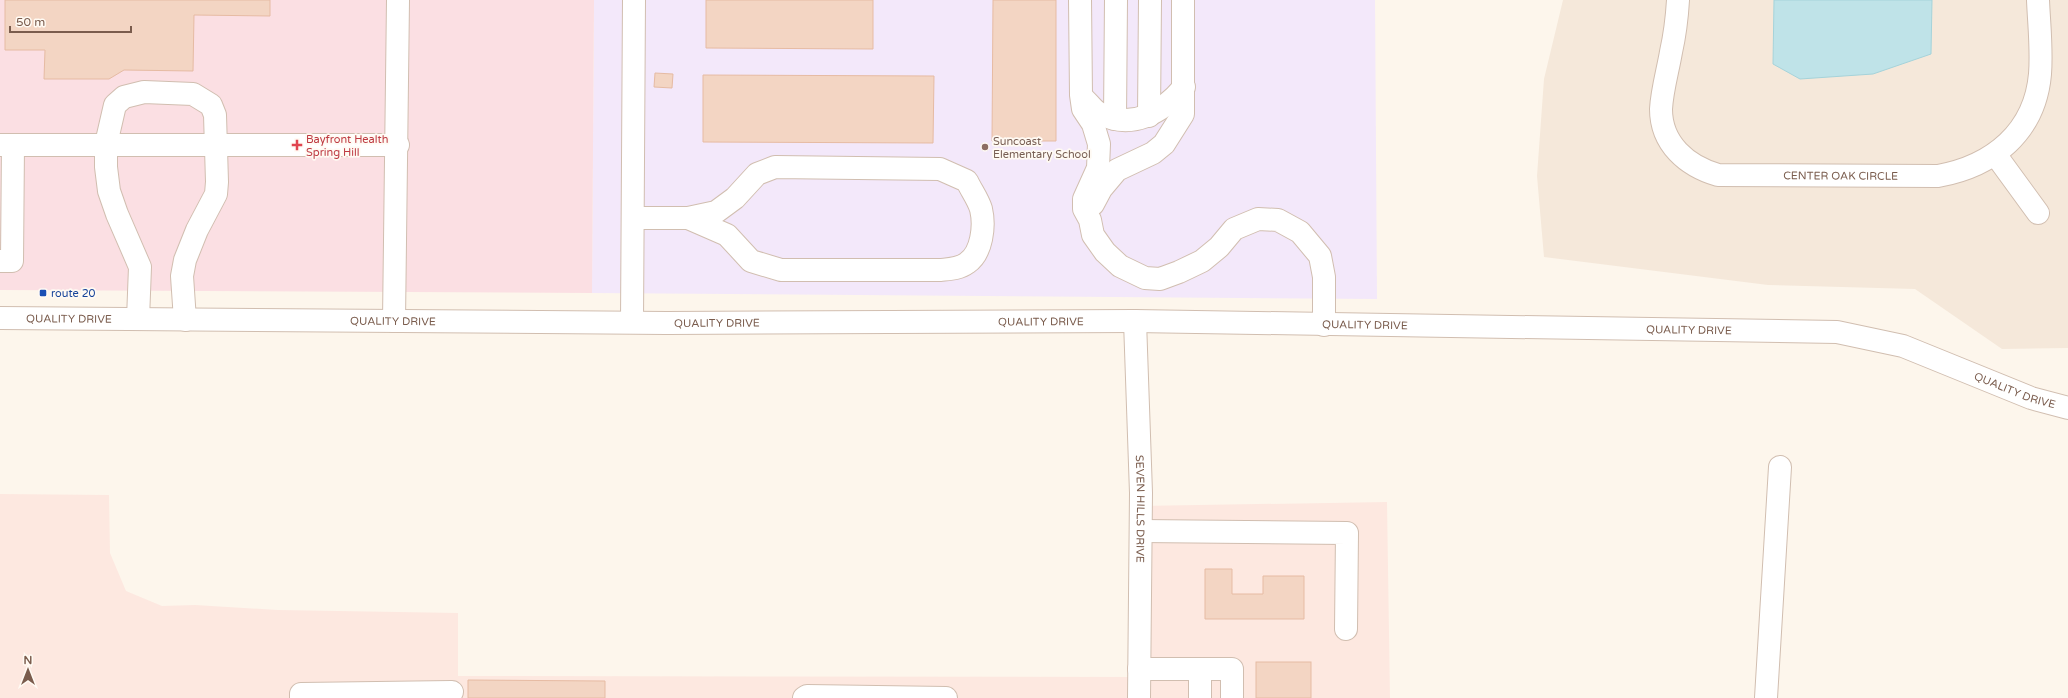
<svg xmlns="http://www.w3.org/2000/svg" width="2068" height="698" viewBox="0 0 2068 698" font-family="'Varela Round',sans-serif">
  <rect width="100%" height="100%" fill="#fdf6ec"/>
  <!-- residential -->
  <path fill="#f5e8da" d="M1563 0H1774L1773 63 1930 19 1932 0H2068V348L2002 349 1915 289 1768 285 1544 257 1537 176 1544 79Z"/>
  <!-- commercial -->
  <path fill="#fde8e0" d="M0 494 109 495 110 553 126 591 162 606 195 605 278 610 458 613V676L1137 677 1139 506 1387 502 1390 698H0Z"/>
  <!-- education -->
  <path fill="#f3e8fa" d="M594 0H1375L1377 299 592 293Z"/>
  <!-- medical -->
  <path fill="#fbdfe3" d="M0 0H594L592 293 0 290Z"/>
  <!-- water -->
  <path fill="#bfe3e8" stroke="#a5d3da" d="M1774 0H1932L1931 54 1873 74 1800 79 1773 64Z"/>
  <!-- building -->
  <g fill="#f3d5c3" stroke="#e6bba3">
    <path d="M5 0H270V16L194 15 193 71 124 70 109 79H44L45 50H5Z"/>
    <path d="M706 0H873V49L706 48Z"/>
    <path d="M993 0H1056V141H992Z"/>
    <path d="M655 73 673 74 672 88 654 87Z"/>
    <path d="M703 75 934 76 933 143 703 142Z"/>
    <path d="M1205 569H1232V594H1263V576H1304V619H1205Z"/>
    <rect x="1256" y="662" width="55" height="36"/>
    <path d="M468 680 605 681V698H468Z"/>
  </g>
  <g fill="none" stroke-linecap="round" stroke-linejoin="round">
    <!-- minor casing -->
    <g stroke="#d1beb0" stroke-width="24">
      <g id="minor">
        <path d="M1080 0 1081 95 1083 109 1093 124 1099 144 1098 168 1084 199V209L1090 220 1093 235 1105 252 1120 266 1145 278 1160 279 1179 272 1202 261 1219 247 1234 229 1258 219 1278 220 1300 232 1320 256 1324 277V325"/>
        <path id="s1" d="M1678 0C1677 17 1675 34 1671 52 1668 70 1662 90 1661 109 1661 144 1687 166 1718 175L1938 176C1993 166 2035 132 2040 74 2042 50 2039 24 2038 0"/>
        <path d="M1083 98C1088 102 1093 110 1099 113 1132 131 1163 112 1184 87"/>
        <path d="M1149 116 1150 0"/>
        <path d="M1115 119 1116 0"/>
        <path d="M0 145H398"/>
        <path d="M1995 154 2038 213"/>
        <path d="M775 167 940 169 967 181C971 190 978 199 981 209 985 226 982 253 967 263 959 269 949 269 940 270H781L751 261 727 235 688 218 716 212 735 198 757 174Z"/>
        <path d="M1093 204 1101 189 1117 170 1153 153 1164 144 1183 114V0"/>
        <path d="M633 218H688"/>
        <path d="M0 261H12L13 145"/>
        <path id="s2" d="M0 318 667 323 1135 321 1837 332 1903 346 2031 398 2068 408"/>
        <path d="M138 319 140 267 117 214 109 191 106 167V144L115 105 124 97 144 92 193 94 211 105 215 115 217 182 216 194 197 230 185 260 182 276 185 320"/>
        <path d="M394 321 398 0"/>
        <path id="s3" d="M1135 321 1141 493 1139 698"/>
        <path d="M632 322 634 0"/>
        <path d="M1141 531 1347 533 1346 629"/>
        <path d="M1139 669H1232V698"/>
        <path d="M301 698V694L452 692"/>
        <path d="M804 698 807 696 946 698"/>
        <path d="M1200 698V669"/>
        <path d="M1766 698 1780 467"/>
      </g>
    </g>
    <!-- minor -->
    <use href="#minor" stroke="#fff" stroke-width="22"/>
  </g>
  <!-- markers -->
  <path fill="#e0444e" stroke="#fffaf3" stroke-width="1.5" d="M295 139h4v4h4v4h-4v4h-4v-4h-4v-4h4z"/>
  <circle fill="#8d6e63" stroke="#fffaf3" stroke-width="1.5" cx="985" cy="147" r="4"/>
  <rect fill="#1a4fb4" stroke="#fffaf3" stroke-width="1.5" x="39" y="289" width="8" height="8" rx="2"/>
  <g text-anchor="middle" stroke-width="3.5" stroke-linejoin="round" paint-order="stroke">
    <!-- health labels -->
    <g font-size="11" fill="#be3a42" stroke="#fffaf3" text-anchor="start">
      <text x="306" y="143">Bayfront Health<tspan x="306" dy="13">Spring Hill</tspan></text>
    </g>
    <!-- education labels -->
    <g font-size="11" fill="#785e54" stroke="#fffaf3" text-anchor="start">
      <text x="993" y="145">Suncoast<tspan x="993" dy="13">Elementary School</tspan></text>
    </g>
    <!-- street labels -->
    <g font-size="11" fill="#7a5c4d" stroke="#fffaf3">
      <text dy="4" stroke="none"><textPath href="#s1" startOffset="327">CENTER OAK CIRCLE</textPath></text>
      <text dy="4" stroke="none"><textPath href="#s2" startOffset="69">QUALITY DRIVE</textPath></text>
      <text dy="4" stroke="none"><textPath href="#s2" startOffset="393">QUALITY DRIVE</textPath></text>
      <text dy="4" stroke="none"><textPath href="#s2" startOffset="1041">QUALITY DRIVE</textPath></text>
      <text dy="4" stroke="none"><textPath href="#s2" startOffset="717">QUALITY DRIVE</textPath></text>
      <text dy="4" stroke="none"><textPath href="#s2" startOffset="1365">QUALITY DRIVE</textPath></text>
      <text dy="4" stroke="none"><textPath href="#s2" startOffset="1689">QUALITY DRIVE</textPath></text>
      <text dy="4" stroke="none"><textPath href="#s2" startOffset="2025">QUALITY DRIVE</textPath></text>
      <text dy="4" stroke="none"><textPath href="#s3" startOffset="188">SEVEN HILLS DRIVE</textPath></text>
    </g>
    <!-- transit labels -->
    <g font-size="11" fill="#164399" stroke="#fffaf3" text-anchor="start">
      <text x="51" y="297">route 20</text>
    </g>
  </g>
  <!-- north arrow -->
  <g transform="translate(28 670)" stroke="#fffaf3" stroke-width="3" paint-order="stroke">
  <path d="M0-3L7 15L0 10L-7 15Z" fill="#7a5c4d"/>
  <text y="-6" font-size="11" font-weight="bold" text-anchor="middle" fill="#7a5c4d">N</text>
  </g>
  <!-- scale -->
  <path d="M10 26v6h121v-6" fill="none" stroke="#7a5c4d" stroke-width="2"/>
  <text x="16" y="26" font-size="12" fill="#7a5c4d" stroke="#fffaf3" stroke-width="3" paint-order="stroke">50 m</text>
</svg>
